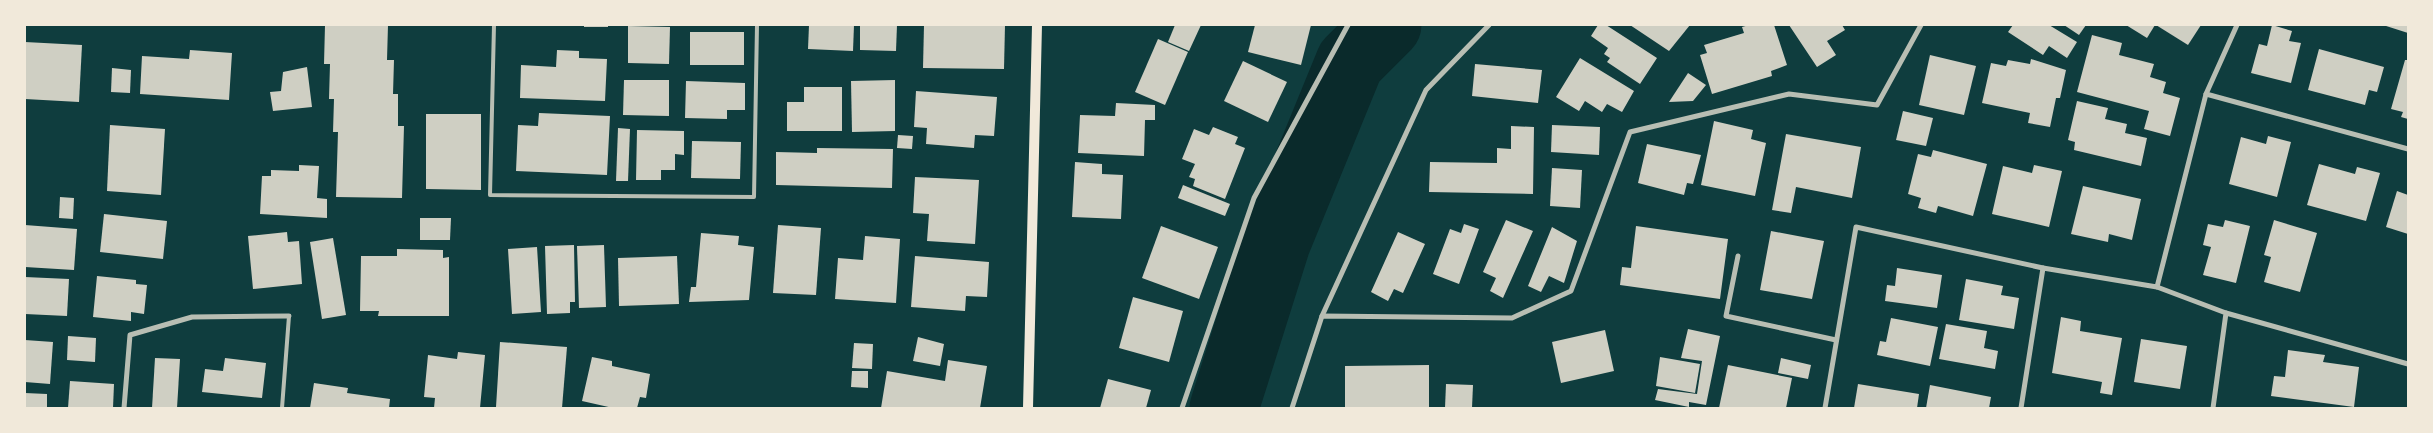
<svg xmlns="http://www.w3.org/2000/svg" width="2433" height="433" viewBox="0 0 2433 433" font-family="Lato,sans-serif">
  <rect width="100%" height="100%" fill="#0f3d3e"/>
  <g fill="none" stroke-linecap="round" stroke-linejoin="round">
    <!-- river -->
    <path stroke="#0a2a2b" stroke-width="69" d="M1224 408 1276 243 1350 62 1387 25"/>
  </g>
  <!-- building -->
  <g fill="#cfcfc3">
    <path d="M325 25H388L387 60H394L393 94H398V126H404L402 198 336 197 338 132H333L334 99H329L330 64H324Z"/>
    <rect x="584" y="25" width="24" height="2"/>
    <path d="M809 25H854L853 51 808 49Z"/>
    <path d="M860 25H897L896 51 860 50Z"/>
    <path d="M924 25H1005L1004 69 923 68Z"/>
    <path d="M1175 25H1201L1189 51 1168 42Z"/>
    <path d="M1255 25H1311L1301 65 1248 52Z"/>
    <path d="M1598 25H1606L1657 58 1640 84 1607 62 1610 58 1604 54 1608 48 1591 36Z"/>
    <path d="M1630 25H1690L1669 51Z"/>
    <path d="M1749 25H1774L1787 65 1771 71 1772 76 1712 94 1700 55 1707 53 1704 45 1744 33 1742 27Z"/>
    <path d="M1789 25H1842L1845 30 1827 41 1836 55 1817 67Z"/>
    <path d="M2013 25H2049L2077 42 2067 58 2049 46 2043 55 2008 32Z"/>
    <path d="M2064 25H2086L2079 35Z"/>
    <path d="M2126 25H2155L2147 38Z"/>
    <path d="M2156 25H2201L2188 45Z"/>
    <path d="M2272 25 2292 31 2289 41 2301 43 2291 83 2251 73 2259 44 2267 46Z"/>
    <path d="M2383 25H2408V33Z"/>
    <path d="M628 26 670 27 669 64 628 63Z"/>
    <rect x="690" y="32" width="54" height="33"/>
    <path d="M2092 35 2122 43 2119 55 2154 64 2150 77 2166 82 2163 93 2180 98 2170 136 2144 129 2149 111 2077 92Z"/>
    <path d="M1158 39 1188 52 1165 105 1135 92Z"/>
    <path d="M25 42 82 45 79 102 25 99Z"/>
    <path d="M2319 49 2384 67 2377 92 2369 90 2365 105 2308 90Z"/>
    <path d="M190 50 232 53 229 100 140 94 142 56 189 59Z"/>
    <path d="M557 50 579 51V58L607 59 605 101 520 98 521 65 556 67Z"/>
    <path d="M1930 55 1976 66 1964 115 1919 105Z"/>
    <path d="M1580 58 1634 91 1622 112 1607 104 1602 112 1585 101 1579 111 1556 97Z"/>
    <path d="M2031 59 2066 70 2060 98H2056L2050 127 2028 123 2030 113 1982 103 1991 63 2006 66 2008 60 2030 64Z"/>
    <path d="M2405 60H2408V119L2401 117 2403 112 2391 109Z"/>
    <path d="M1243 61 1287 82 1268 122 1224 101Z"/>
    <path d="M1475 64 1542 70 1538 103 1472 96Z"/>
    <path d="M307 67 312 107 273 111 270 92 281 91 283 72Z"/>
    <path d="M112 68 131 70 130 93 111 92Z"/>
    <path d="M1688 73 1706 85 1693 101 1669 102Z"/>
    <path d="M624 80H669V116L623 115Z"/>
    <path d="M895 80V131L852 132 851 81Z"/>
    <path d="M686 81 745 83V110H727V119L685 118Z"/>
    <path d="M804 87H842V131H787V102H804Z"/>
    <path d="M916 91 997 97 994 136 975 135 974 148 926 144 927 128 914 127Z"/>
    <path d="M2077 101 2108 108 2105 119 2127 124 2125 133 2147 138 2141 166 2074 150 2075 142 2068 140Z"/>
    <path d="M1116 103 1155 105V120H1145L1144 156 1078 153 1080 115 1115 116Z"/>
    <path d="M1903 111 1933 118 1926 146 1896 140Z"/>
    <path d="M539 113 610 116 607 175 516 171 518 125 538 126Z"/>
    <path d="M426 114H481V190L426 189Z"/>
    <path d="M1714 121 1753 130 1751 139 1766 143 1755 196 1701 185Z"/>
    <path d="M110 125 165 129 161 195 107 191Z"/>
    <path d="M1552 125 1600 127 1599 155 1551 152Z"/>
    <path d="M1511 126 1534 127 1533 194 1429 192 1430 162 1497 163V148L1511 149Z"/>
    <path d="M1213 127 1238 137 1235 144 1245 148 1225 199 1193 186 1195 179 1189 177 1195 164 1182 159 1194 129 1209 135Z"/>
    <path d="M618 128 630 129 628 181H616Z"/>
    <path d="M637 130 684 131V155L675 154V170H661V180H636Z"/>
    <path d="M1786 134 1861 147 1852 198 1796 187 1791 213 1772 210Z"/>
    <path d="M898 135 913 136 912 149 897 148Z"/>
    <path d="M2268 136 2291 142 2277 197 2229 184 2241 137 2266 144Z"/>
    <path d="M692 141 741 142 740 179 691 178Z"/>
    <path d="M1647 144 1701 155 1693 184 1687 183 1684 195 1638 183Z"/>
    <path d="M817 148 893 149 892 188 776 185V152L817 153Z"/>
    <path d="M1933 150 1987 164 1973 216 1938 206 1936 213 1918 208 1921 198 1908 194 1918 154 1931 157Z"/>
    <path d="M1075 162 1102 164V174L1123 175 1121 219 1072 217Z"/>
    <path d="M2319 164 2355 174 2357 167 2380 173 2366 221 2307 205Z"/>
    <path d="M299 165 319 166 317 198 327 199V218L260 214 262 176H271V170L299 171Z"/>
    <path d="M2034 165 2062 171 2049 227 1992 214 2003 166 2032 173Z"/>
    <path d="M1552 168 1582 170 1580 208 1550 206Z"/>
    <path d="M915 177 979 180 975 244 927 241 929 214 913 213Z"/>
    <path d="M1183 185 1230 204 1225 216 1178 198Z"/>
    <path d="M2083 186 2141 199 2132 240 2109 234 2108 242 2071 234Z"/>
    <path d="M2397 191 2408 195V234L2386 227Z"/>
    <path d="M60 197 74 198 73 219 59 218Z"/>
    <path d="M104 214 167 221 163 259 100 252Z"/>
    <path d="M420 218H451L450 240H420Z"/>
    <path d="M1506 220 1533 231 1503 298 1490 291 1496 278 1483 272Z"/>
    <path d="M2225 220 2250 226 2236 283 2203 275 2211 247 2203 245 2208 224 2223 227Z"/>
    <path d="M2274 220 2317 233 2300 292 2264 282 2271 257 2264 255Z"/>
    <path d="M1464 224 1479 229 1459 284 1433 274 1450 229 1461 233Z"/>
    <path d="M25 225 77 229 74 270 25 267Z"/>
    <path d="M778 225 821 228 816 295 773 293Z"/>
    <path d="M1161 226 1218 247 1199 299 1142 278Z"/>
    <path d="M1636 226 1728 239 1720 299 1620 285 1622 267 1631 268Z"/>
    <path d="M1552 227 1577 241 1564 283 1549 276 1541 292 1528 286Z"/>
    <path d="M1771 231 1824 241 1812 299 1760 290Z"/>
    <path d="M287 232 288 242 299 241 302 284 253 289 248 236Z"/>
    <path d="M1398 232 1425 244 1403 293 1394 289 1388 301 1371 292Z"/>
    <path d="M701 233 739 236 738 245 754 247 749 300 689 302 691 287H696Z"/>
    <path d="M865 236 900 239 896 303 835 299 838 258 863 260Z"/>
    <path d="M333 238 346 315 322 319 310 242Z"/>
    <path d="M574 245 575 302H570V313L547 314 545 246Z"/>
    <path d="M604 245 606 307 579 308 577 246Z"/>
    <path d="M537 247 541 312 512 314 508 249Z"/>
    <path d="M397 249 443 250V258L449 257V316H378L379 311H360L361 256H397Z"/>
    <path d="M677 256 679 304 619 306 618 258Z"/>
    <path d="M915 256 989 262 987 297 966 296 965 311 911 307Z"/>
    <path d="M1897 268 1942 275 1937 308 1885 301 1887 285 1895 286Z"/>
    <path d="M97 276 136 280V284L147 285 144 314 131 312V321L93 317Z"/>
    <path d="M25 277 69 279 67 316 25 314Z"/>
    <path d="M1966 279 2003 286 2001 295 2019 298 2014 329 1959 320Z"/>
    <path d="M1133 297 1183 311 1169 362 1119 348Z"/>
    <path d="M2061 317 2081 321 2080 331 2122 338 2112 395 2100 393 2102 382 2052 373Z"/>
    <path d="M1891 318 1938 327 1930 366 1877 355 1880 341 1886 342Z"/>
    <path d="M1946 324 1987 331 1984 348 1998 351 1995 369 1939 359Z"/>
    <path d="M1688 329 1720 336 1706 405 1689 402V407L1655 400 1658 389 1697 394 1702 361 1681 358Z"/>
    <path d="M1605 330 1614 371 1561 383 1552 342Z"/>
    <path d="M68 336 96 338 95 362 67 360Z"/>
    <path d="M918 337 944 344 940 366 913 361Z"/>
    <path d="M2141 339 2187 346 2180 389 2134 382Z"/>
    <path d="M25 340 53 342 50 384 25 382Z"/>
    <path d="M500 342 567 347 562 408 496 407Z"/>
    <path d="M854 343 873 344 872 369 852 368Z"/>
    <path d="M2288 350 2325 355 2323 362 2359 367 2354 407 2271 396 2274 376 2285 377Z"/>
    <path d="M458 352 485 355 480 408H434L435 398 424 397 428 355 457 359Z"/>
    <path d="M592 357 612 361V366L650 374 646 398 640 397 637 408H613L582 401Z"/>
    <path d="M1660 357 1700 364 1695 393 1656 386Z"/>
    <path d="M155 358 180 359 177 408H152Z"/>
    <path d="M225 358 266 363 262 398 202 392 205 369 223 371Z"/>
    <path d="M1781 358 1811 365 1808 379 1778 373Z"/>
    <path d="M948 360 987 366 980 408H881L887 371 945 381Z"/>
    <path d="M1429 365V408H1345V366Z"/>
    <path d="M1728 365 1792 378 1786 408H1719Z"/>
    <path d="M852 371H868V388L851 387Z"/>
    <path d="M1108 379 1151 390 1146 408H1100Z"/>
    <path d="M70 381 114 384 113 408H68Z"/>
    <path d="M314 383 348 388 347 393 390 399 389 408H310Z"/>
    <path d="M1446 384 1473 385 1472 408H1445Z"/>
    <path d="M1858 384 1919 394 1917 408H1854Z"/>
    <path d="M1930 385 1991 397 1989 408H1926Z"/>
    <path d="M25 393 47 394V408H25Z"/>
  </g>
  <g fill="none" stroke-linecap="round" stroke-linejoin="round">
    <!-- service -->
    <g stroke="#b8beb3" stroke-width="4">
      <path d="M494 25 490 195 754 197 757 25"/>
      <path d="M282 408 289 316"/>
    </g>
    <!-- minor -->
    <g stroke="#b8beb3" stroke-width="5">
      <path d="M2206 94 2408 149"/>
      <path d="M1738 256 1726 316 1836 340"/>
      <path d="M2157 287 2226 313 2213 408"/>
      <path d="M2226 313 2408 364"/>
      <path d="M1322 316 1426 90 1489 25"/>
      <path d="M124 408 130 335 192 317 289 316"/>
      <path d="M1182 408 1254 198 1348 25"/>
      <path d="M1292 408 1322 316 1512 318 1571 291 1630 132 1789 94 1877 105 1921 25"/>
      <path d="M1825 408 1856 227 2043 268"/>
      <path d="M2021 408 2043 268 2157 287 2206 94 2237 25"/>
    </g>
    <!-- secondary -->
    <path stroke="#f1e9da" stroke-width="10" d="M1028 408 1037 25"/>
  </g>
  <!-- border -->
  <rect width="2433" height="433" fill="none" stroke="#f1e9da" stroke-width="52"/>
</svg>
